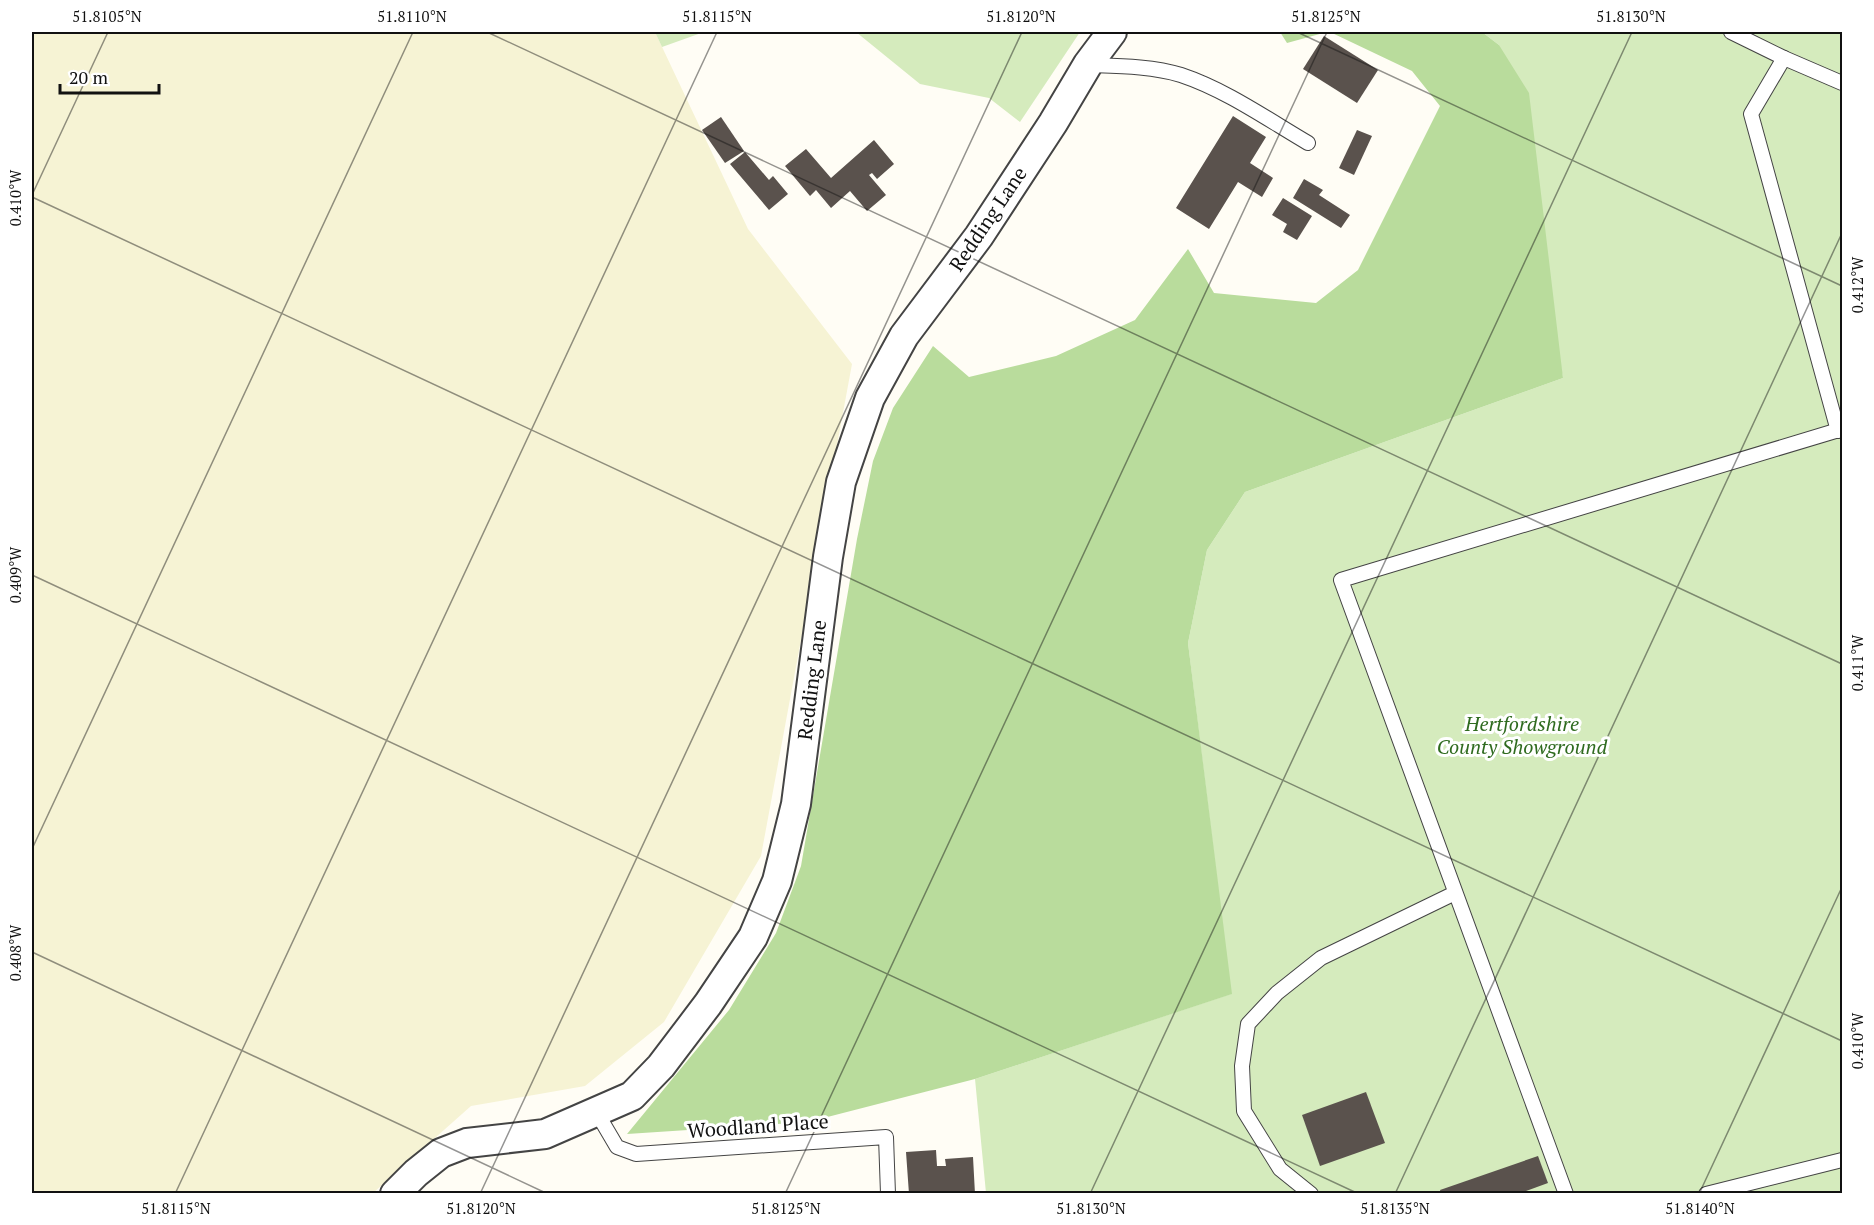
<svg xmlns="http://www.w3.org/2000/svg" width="1874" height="1225" viewBox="0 0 1874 1225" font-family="'PT Serif',serif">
  <rect width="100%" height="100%" fill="#fffdf5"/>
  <!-- farmland -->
  <path fill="#f6f3d4" d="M32 32H655L748 229 852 364 761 856 664 1022 585 1086 471 1106 373 1193H32Z"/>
  <!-- green -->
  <g fill="#d5ebbd">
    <path d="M655 32H704L662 47Z"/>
    <path d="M856 32H1080L1020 122 989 98 920 84Z"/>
    <path d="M1482 32H1842V1193H986L975 1079 1231 994 1188 643 1207 550 1245 492 1563 378 1499 45Z"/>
  </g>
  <!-- forest -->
  <g fill="#b9dc9c">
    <path d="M1280 32H1327L1287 43Z"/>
    <path d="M1330 32H1482L1499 45 1529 93 1563 378 1245 492 1207 550 1188 643 1232 994 975 1079 808 1122 627 1134 729 1010 776 933 801 866 857 539 873 461 893 408 933 346 969 377 1056 356 1135 320 1188 249 1214 293 1316 303 1358 270 1440 106 1412 71Z"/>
  </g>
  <!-- building -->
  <g fill="#5a524d">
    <path d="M1324 36 1378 70 1357 103 1303 69Z"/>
    <path d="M1233 116 1266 137 1250 163 1273 178 1262 197 1238 182 1209 229 1176 208Z"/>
    <path d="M721 117 744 151 725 163 702 130Z"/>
    <path d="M1357 130 1372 136 1354 175 1339 168Z"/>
    <path d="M874 140 894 164 877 179 872 173 869 175 886 195 867 211 850 191 831 208 816 190 810 196 785 166 806 149 831 178Z"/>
    <path d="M745 152 769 180 773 176 788 194 769 210 730 164Z"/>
    <path d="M1304 179 1323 190 1319 195 1350 215 1341 228 1293 198Z"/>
    <path d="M1283 198 1312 216 1297 240 1283 232 1287 224 1272 215Z"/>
    <path d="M1366 1092 1385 1143 1320 1166 1302 1115Z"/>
    <path d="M936 1150 937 1166H946L945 1159 973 1157 975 1194H909L906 1152Z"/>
    <path d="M1538 1156 1548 1183 1518 1194H1441L1440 1190Z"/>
  </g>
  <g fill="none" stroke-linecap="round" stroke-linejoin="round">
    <!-- lane casing -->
    <g stroke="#444" stroke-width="16">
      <g id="lane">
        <path d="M1731 32 1784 58 1842 83"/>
        <path d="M1784 58 1751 114 1838 431"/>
        <path d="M1088 65C1118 66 1152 66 1181 75 1226 90 1267 119 1308 143"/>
        <path d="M597 1113 617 1147 636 1154 886 1137 888 1194"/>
        <path d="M1311 1194 1280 1169 1244 1111 1242 1066 1248 1024 1277 993 1321 958 1455 893"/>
        <path d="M1566 1194 1341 580 1842 429"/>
        <path d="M1706 1194 1842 1160"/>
      </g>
    </g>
    <!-- street casing -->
    <g stroke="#444" stroke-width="32">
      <path id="street" d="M395 1194 416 1173 441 1153 467 1143 545 1134 632 1096 661 1066 708 1004 753 937 777 881 796 804 828 557 841 482 870 398 904 336 979 236 1053 123 1088 64 1112 32"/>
    </g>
    <!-- lane -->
    <use href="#lane" stroke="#fff" stroke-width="14"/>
    <!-- street -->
    <use href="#street" stroke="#fff" stroke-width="28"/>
  </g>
  <!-- ticks -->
  <path fill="none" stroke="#111" stroke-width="1.5" stroke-opacity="0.45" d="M487 32 1842 664M1297 32 1842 286M32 195 108 32M32 197 1842 1041M32 575 1359 1194M32 849 413 32M32 952 548 1194M175 1194 717 32M480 1194 1022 32M785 1194 1327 32M1090 1194 1632 32M1395 1194 1842 233M1699 1194 1842 887"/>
  <g text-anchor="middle" stroke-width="6" stroke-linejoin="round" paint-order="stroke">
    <!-- street labels -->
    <g font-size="20" fill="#111" stroke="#fff">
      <text transform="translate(988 219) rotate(-56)" y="7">Redding Lane</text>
      <text transform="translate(812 680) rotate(-83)" y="7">Redding Lane</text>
      <text transform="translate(758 1126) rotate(-4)" y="7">Woodland Place</text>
    </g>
    <!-- park labels -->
    <g font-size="20" font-style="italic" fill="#2f6b1f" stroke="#fff">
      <text x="1522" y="731">Hertfordshire<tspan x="1522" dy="23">County Showground</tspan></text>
    </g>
  </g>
  <!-- border -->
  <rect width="1874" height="1225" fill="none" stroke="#ffffff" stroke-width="66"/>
  <!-- scale -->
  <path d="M60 84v9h99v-9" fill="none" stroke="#111111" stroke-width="3"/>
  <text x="69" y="84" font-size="18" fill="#111111" stroke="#ffffff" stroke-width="4.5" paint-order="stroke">20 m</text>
  <rect x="33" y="33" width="1808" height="1159" fill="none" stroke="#111" stroke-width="2"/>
  <g font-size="15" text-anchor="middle" fill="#111">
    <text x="107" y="22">51.8105°N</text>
    <text x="412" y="22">51.8110°N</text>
    <text x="717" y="22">51.8115°N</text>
    <text x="1021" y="22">51.8120°N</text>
    <text x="1326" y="22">51.8125°N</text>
    <text x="1631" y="22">51.8130°N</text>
    <text transform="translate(16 198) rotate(-90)" y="5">0.410°W</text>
    <text transform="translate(1858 285) rotate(-90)" y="5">0.412°W</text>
    <text transform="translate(16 575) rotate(-90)" y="5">0.409°W</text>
    <text transform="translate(1858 663) rotate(-90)" y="5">0.411°W</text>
    <text transform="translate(16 953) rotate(-90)" y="5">0.408°W</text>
    <text transform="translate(1858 1041) rotate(-90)" y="5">0.410°W</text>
    <text x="176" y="1214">51.8115°N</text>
    <text x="481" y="1214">51.8120°N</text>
    <text x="786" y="1214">51.8125°N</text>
    <text x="1091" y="1214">51.8130°N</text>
    <text x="1395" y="1214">51.8135°N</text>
    <text x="1700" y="1214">51.8140°N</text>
  </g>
</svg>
